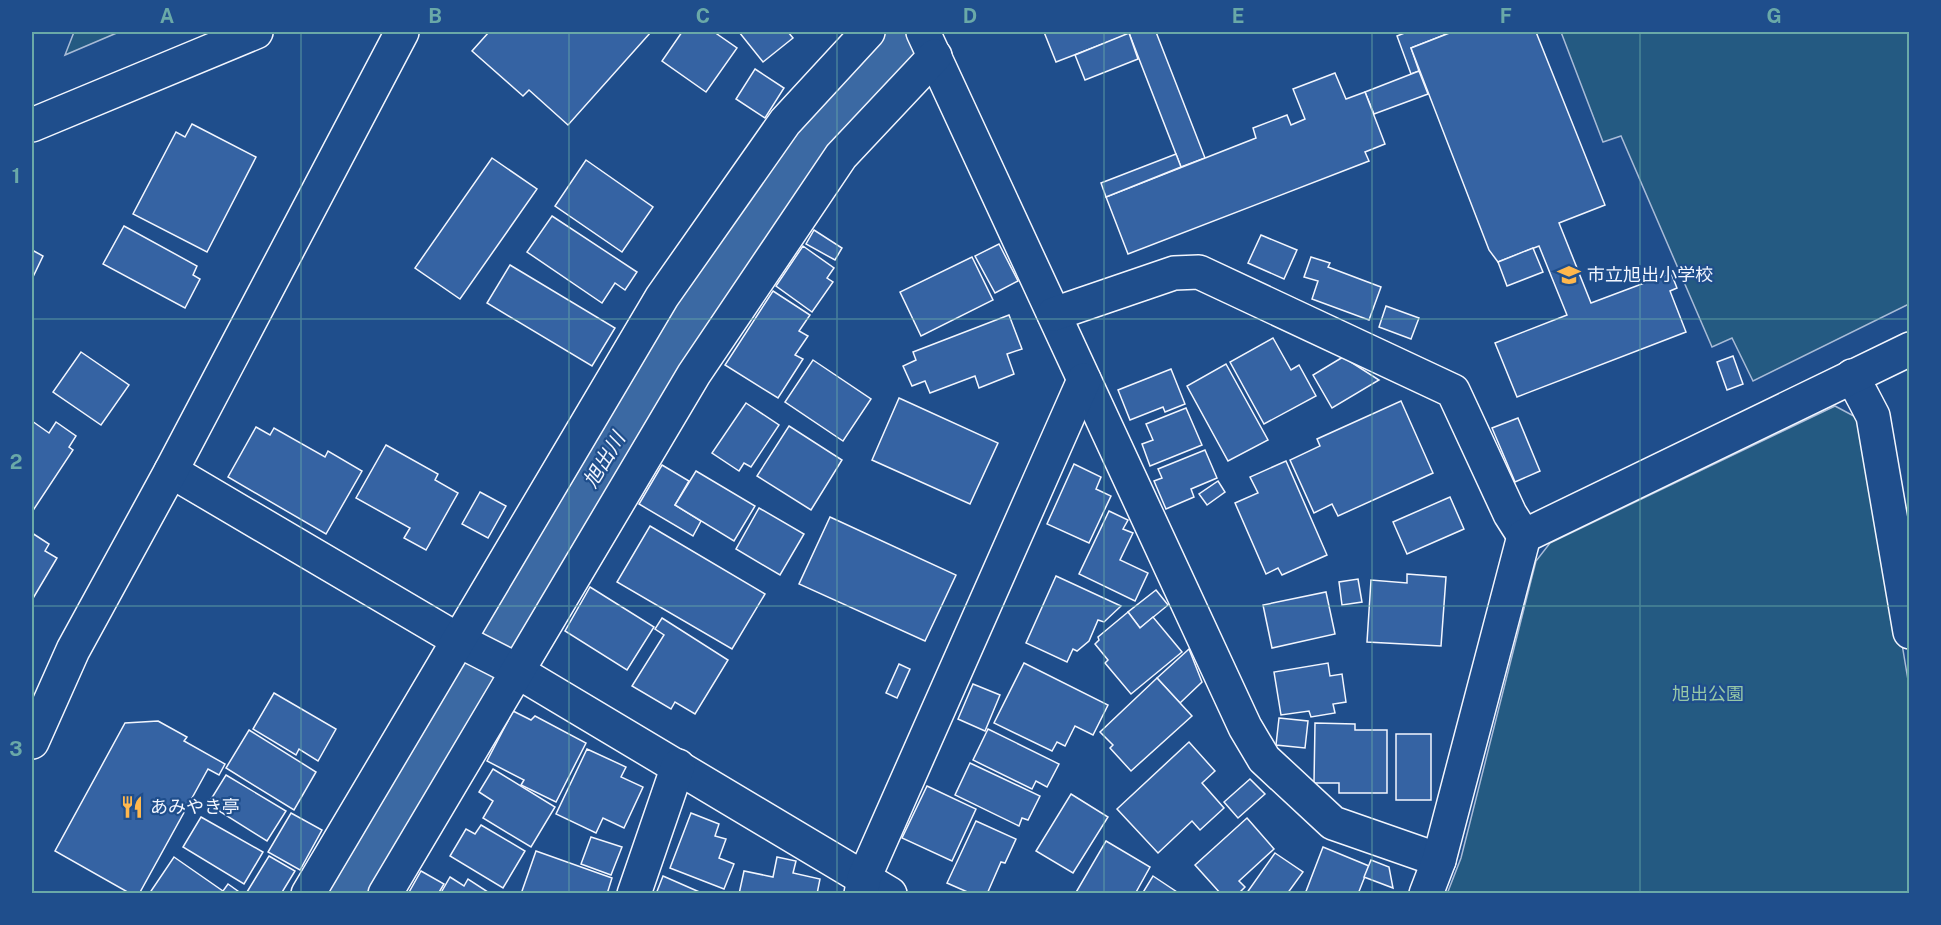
<svg xmlns="http://www.w3.org/2000/svg" width="1941" height="925" viewBox="0 0 1941 925" font-family="'Public Sans','Noto Sans JP',sans-serif">
  <rect width="100%" height="100%" fill="#1f4e8c"/>
  <!-- green -->
  <g fill="#245a82" stroke="#a8bbd7" stroke-width="1.5">
    <path d="M74 32H119L65 55Z"/>
    <path d="M1561 32H1909V304L1753 381 1732 338 1712 347 1621 136 1603 142Z"/>
    <path d="M1835 406 1865 422 1909 686V893L1447 894 1461 858 1536 561 1550 543Z"/>
  </g>
  <g fill="none" stroke-linecap="round" stroke-linejoin="round">
    <!-- river -->
    <path stroke="#3b69a3" stroke-width="76" d="M349 894 662 363 813 140 893 51"/>
  </g>
  <!-- building -->
  <g fill="#3563a3" stroke="#f2f6ff" stroke-width="1.5">
    <path d="M489 32H651L568 125 529 90 523 96 472 51Z"/>
    <path d="M682 32H714L737 48 706 92 662 61Z"/>
    <path d="M739 32H788L793 38 763 62Z"/>
    <path d="M1044 32H1134L1056 62Z"/>
    <path d="M1134 32H1156L1205 158 1181 167 1129 33Z"/>
    <path d="M1407 32H1452L1411 48 1419 71 1411 74 1397 36Z"/>
    <path d="M1452 32H1536L1605 205 1559 223 1591 303 1671 273 1677 288 1670 291 1686 332 1517 397 1495 343 1567 315 1539 246 1498 262 1489 250 1411 48Z"/>
    <path d="M1129 33 1138 59 1085 80 1075 55Z"/>
    <path d="M755 69 784 88 765 118 736 99Z"/>
    <path d="M1419 71 1428 94 1374 114 1365 92Z"/>
    <path d="M1335 73 1346 99 1365 92 1385 144 1365 152 1369 161 1128 254 1106 197 1256 138 1253 128 1287 115 1291 125 1305 119 1293 89Z"/>
    <path d="M192 124 256 157 207 252 133 214 176 132 185 137Z"/>
    <path d="M1176 154 1181 167 1106 197 1101 183Z"/>
    <path d="M492 158 537 189 460 299 415 268Z"/>
    <path d="M586 160 653 207 622 252 555 206Z"/>
    <path d="M552 216 637 272 625 290 615 283 602 303 527 252Z"/>
    <path d="M124 226 197 266 193 275 200 279 185 308 103 264Z"/>
    <path d="M814 230 842 248 835 260 806 244Z"/>
    <path d="M1261 235 1297 250 1284 279 1248 263Z"/>
    <path d="M999 244 1018 281 995 293 975 256Z"/>
    <path d="M803 246 834 268 827 278 833 282 812 312 776 286Z"/>
    <path d="M1533 248 1543 272 1507 286 1498 262Z"/>
    <path d="M32 250 43 256 32 279Z"/>
    <path d="M972 257 993 300 921 336 900 292Z"/>
    <path d="M1311 257 1330 263 1328 267 1381 287 1369 320 1312 299 1318 281 1304 277Z"/>
    <path d="M510 265 615 328 592 366 487 303Z"/>
    <path d="M773 291 810 315 799 331 808 336 795 355 803 359 778 398 725 365Z"/>
    <path d="M1386 306 1419 318 1411 339 1379 327Z"/>
    <path d="M1009 315 1022 349 1007 354 1014 374 979 388 975 376 930 393 925 381 912 386 903 366 916 360 913 352Z"/>
    <path d="M1273 338 1291 370 1299 365 1316 396 1264 424 1230 362Z"/>
    <path d="M81 352 129 385 101 425 53 392Z"/>
    <path d="M1733 356 1743 384 1727 390 1717 362Z"/>
    <path d="M1343 357 1379 380 1332 408 1313 375Z"/>
    <path d="M813 360 871 399 843 441 785 402Z"/>
    <path d="M1226 364 1268 440 1228 461 1187 386Z"/>
    <path d="M1171 369 1185 404 1165 412 1163 407 1130 420 1118 390Z"/>
    <path d="M899 398 998 443 970 504 872 460Z"/>
    <path d="M1401 401 1433 473 1338 516 1332 504 1314 513 1290 460 1320 446 1317 439Z"/>
    <path d="M746 403 779 425 751 467 744 463 739 471 712 453Z"/>
    <path d="M1186 408 1202 445 1150 466 1142 444 1153 440 1146 424Z"/>
    <path d="M1518 418 1540 471 1515 482 1492 428Z"/>
    <path d="M32 421 49 433 56 422 76 436 69 447 73 450 32 512Z"/>
    <path d="M789 426 842 460 811 510 757 476Z"/>
    <path d="M256 427 270 435 274 428 325 457 328 451 362 471 326 534 228 477Z"/>
    <path d="M386 445 438 474 435 480 458 493 426 550 404 538 410 528 356 498Z"/>
    <path d="M1205 450 1217 478 1191 489 1194 497 1166 509 1154 481 1162 478 1158 469Z"/>
    <path d="M1286 461 1327 555 1282 575 1278 568 1266 574 1235 503 1258 493 1250 477Z"/>
    <path d="M1074 464 1101 477 1096 489 1111 496 1089 543 1047 524Z"/>
    <path d="M662 465 689 481 675 505 701 521 693 536 639 504Z"/>
    <path d="M696 471 755 506 734 541 675 505Z"/>
    <path d="M1218 481 1225 492 1207 505 1199 494Z"/>
    <path d="M480 492 506 506 488 538 462 524Z"/>
    <path d="M1450 497 1464 529 1407 554 1393 522Z"/>
    <path d="M759 508 804 534 780 575 736 549Z"/>
    <path d="M1109 511 1128 520 1123 529 1133 533 1120 560 1148 573 1135 601 1079 574Z"/>
    <path d="M830 517 956 575 925 641 799 584Z"/>
    <path d="M650 526 765 594 732 649 617 582Z"/>
    <path d="M32 533 49 544 45 551 57 558 32 600Z"/>
    <path d="M1407 574 1446 577 1441 646 1367 642 1371 580 1407 583Z"/>
    <path d="M1056 576 1121 606 1104 622 1098 620 1089 641 1077 651 1073 649 1067 662 1026 643Z"/>
    <path d="M1358 579 1362 602 1342 605 1339 582Z"/>
    <path d="M590 587 654 627 627 670 565 631Z"/>
    <path d="M1156 590 1168 605 1140 628 1128 612Z"/>
    <path d="M1326 592 1335 634 1272 648 1263 605Z"/>
    <path d="M1128 612 1140 628 1153 617 1182 652 1131 694 1105 663 1108 660 1095 644 1099 640 1098 637Z"/>
    <path d="M662 618 728 660 695 714 675 702 671 709 632 686 664 635 655 629Z"/>
    <path d="M1189 649 1202 682 1180 703 1157 678Z"/>
    <path d="M1024 663 1108 705 1093 735 1075 726 1065 746 1057 742 1052 751 994 723Z"/>
    <path d="M1328 663 1330 676 1342 674 1346 702 1333 704 1335 713 1311 717 1309 711 1281 715 1274 672Z"/>
    <path d="M899 664 910 669 897 698 886 693Z"/>
    <path d="M1157 678 1192 716 1131 771 1110 748 1113 745 1100 732Z"/>
    <path d="M973 684 1000 695 985 731 958 719Z"/>
    <path d="M274 693 336 729 318 761 299 749 296 755 253 729Z"/>
    <path d="M513 711 531 720 535 716 586 743 556 802 521 785 524 780 487 761Z"/>
    <path d="M1279 718 1308 721 1305 748 1276 745Z"/>
    <path d="M158 721 187 737 184 741 225 764 219 775 208 769 139 894H131L55 851 125 723Z"/>
    <path d="M1315 723 1355 724V730H1387V793H1339V783H1314Z"/>
    <path d="M988 729 1059 764 1047 787 1036 781 1032 789 973 760Z"/>
    <path d="M249 730 316 772 294 810 226 768Z"/>
    <rect x="1396" y="734" width="35" height="66"/>
    <path d="M1189 742 1215 771 1202 783 1224 808 1200 830 1192 821 1158 853 1117 809Z"/>
    <path d="M587 749 626 767 621 777 643 787 624 828 603 818 596 833 556 814Z"/>
    <path d="M970 763 1040 796 1028 820 1022 818 1019 826 955 795Z"/>
    <path d="M493 769 555 807 531 847 483 818 493 801 479 792Z"/>
    <path d="M226 775 286 811 267 841 208 804Z"/>
    <path d="M1250 779 1265 794 1238 818 1224 802Z"/>
    <path d="M927 786 976 809 952 861 902 838Z"/>
    <path d="M1071 794 1108 817 1073 873 1036 851Z"/>
    <path d="M291 813 322 830 300 870 268 852Z"/>
    <path d="M691 813 719 824 715 836 726 839 719 858 734 864 724 889 670 868Z"/>
    <path d="M201 817 263 852 244 884 183 847Z"/>
    <path d="M1247 818 1274 849 1239 881 1245 887 1238 894H1221L1195 865Z"/>
    <path d="M976 821 1016 839 1005 863 1001 862 987 894H972L947 883Z"/>
    <path d="M481 825 525 851 503 888 450 856 466 829 475 834Z"/>
    <path d="M591 837 622 847 611 875 581 864Z"/>
    <path d="M1106 841 1150 867 1135 894H1075Z"/>
    <path d="M1323 847 1369 866 1358 894H1305Z"/>
    <path d="M536 851 612 878 607 894H521Z"/>
    <path d="M1275 853 1303 872 1287 894H1246Z"/>
    <path d="M269 856 295 871 281 894H249L247 892Z"/>
    <path d="M174 857 223 891 228 884 242 894H149Z"/>
    <path d="M777 857 796 861 793 873 820 879 817 894H739L744 871 773 877Z"/>
    <path d="M1371 860 1389 867 1393 888 1364 877Z"/>
    <path d="M421 871 444 884 438 894H408Z"/>
    <path d="M663 876 704 894H656Z"/>
    <path d="M1153 876 1180 894H1142Z"/>
    <path d="M450 877 464 886 468 879 491 894H446L442 891Z"/>
  </g>
  <g fill="none" stroke-linecap="round" stroke-linejoin="round">
    <!-- minor casing -->
    <g stroke="#f2f6ff" stroke-width="36">
      <g id="minor">
        <path d="M923 32 1245 727 1264 759 1333 823 1439 860"/>
        <path d="M32 125 256 32"/>
        <path d="M1054 314 1174 273 1199 272 1453 391 1510 514 1524 536"/>
        <path d="M1852 376 1873 416 1910 632"/>
        <path d="M171 471 458 640 505 664 890 894"/>
        <path d="M32 742 73 650 171 471 402 32"/>
        <path d="M308 894 662 297 785 122 868 32"/>
        <path d="M385 894 694 374 841 156 935 56"/>
        <path d="M634 894 678 766"/>
        <path d="M861 894 864 878 1084 380"/>
        <path d="M1426 894 1439 860 1524 536 1910 349"/>
      </g>
    </g>
    <!-- minor -->
    <use href="#minor" stroke="#1f4e8c" stroke-width="33"/>
  </g>
  <!-- grid -->
  <path fill="none" stroke="#6aa9a8" stroke-width="1.5" stroke-opacity="0.55" d="M301 32V894M569 32V894M837 32V894M1104 32V894M1372 32V894M1640 32V894M32 319H1910M32 606H1910"/>
  <!-- icons -->
  <defs>
    <g id="school-bare" transform="scale(1.8)"><path d="M0-5L7-2L0 1L-7-2ZM-4 1L0 2.5L4 1V4Q0 6-4 4Z" fill="#ffb74d" stroke="#1f4e8c" stroke-width="2.5" paint-order="stroke"/></g>
    <g id="restaurant-bare" transform="scale(1.8)"><path d="M-5-6h1v4h1v-4h1v4h1v-4h1v5L-1.5 .5V6h-2V.5L-5-1ZM5-6V6H3V1.5H1.5Q1.5-4 5-6Z" fill="#ffb74d" stroke="#1f4e8c" stroke-width="2.5" paint-order="stroke"/></g>
  </defs>
  <g fill-rule="evenodd">
    <use href="#school-bare" x="1569" y="275"/>
    <use href="#restaurant-bare" x="132" y="807"/>
  </g>
  <g text-anchor="middle" stroke-width="4.5" stroke-linejoin="round" paint-order="stroke">
    <!-- poi labels -->
    <g font-size="18" fill="#f2f6ff" stroke="#1f4e8c" text-anchor="start">
      <text x="1587" y="281">市立旭出小学校</text>
      <text x="150" y="813">あみやき亭</text>
    </g>
    <!-- park labels -->
    <g font-size="18" fill="#97c8a6" stroke="#1f4e8c">
      <text x="1708" y="700">旭出公園</text>
    </g>
    <!-- water labels -->
    <g font-size="20" font-style="italic" fill="#f2f6ff" stroke="#1f4e8c">
      <text transform="translate(604 460) rotate(-59)" y="7">旭出川</text>
    </g>
  </g>
  <!-- border -->
  <rect width="1941" height="925" fill="none" stroke="#1f4e8c" stroke-width="66"/>
  <rect x="33" y="33" width="1875" height="859" fill="none" stroke="#6aa9a8" stroke-width="2"/>
  <g font-size="20" text-anchor="middle" font-weight="bold" fill="#6aa9a8">
    <text x="167" y="23">A</text>
    <text x="435" y="23">B</text>
    <text x="703" y="23">C</text>
    <text x="970" y="23">D</text>
    <text x="1238" y="23">E</text>
    <text x="1506" y="23">F</text>
    <text x="1774" y="23">G</text>
    <text x="16" y="183">1</text>
    <text x="16" y="469">2</text>
    <text x="16" y="756">3</text>
  </g>
</svg>
